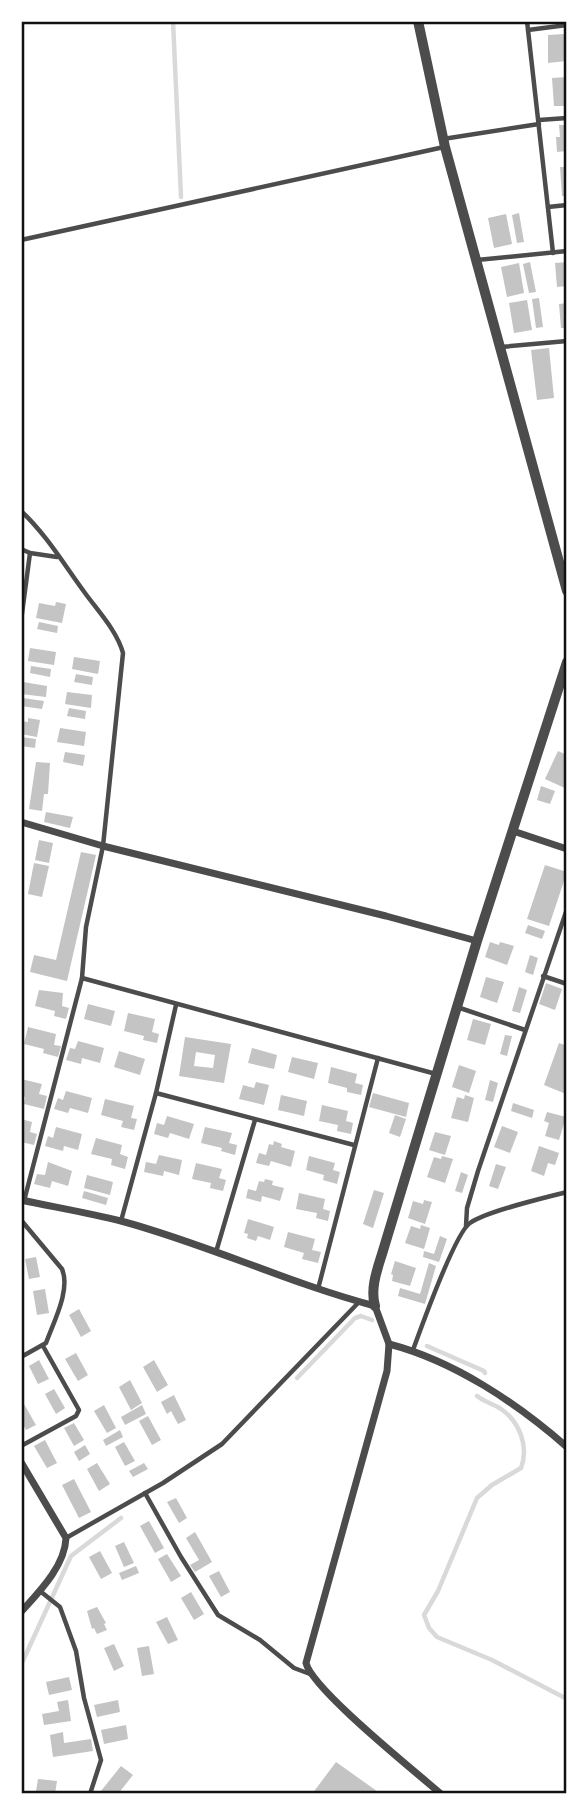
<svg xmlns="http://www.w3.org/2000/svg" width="588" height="1815" viewBox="0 0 588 1815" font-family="'DM Sans',sans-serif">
  <rect width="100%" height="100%" fill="#fff"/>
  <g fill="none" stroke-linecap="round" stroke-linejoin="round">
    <!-- stream -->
    <g stroke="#d9d9d9" stroke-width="4.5">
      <path d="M173 21 181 197"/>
      <path d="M427 1346 484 1371 485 1373"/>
      <path d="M297 1378 355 1318 361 1316 372 1320"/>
      <path d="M477 1396C483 1401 493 1404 501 1409 520 1422 529 1447 521 1468L492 1485 477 1498 438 1591 424 1615 429 1628 437 1637 492 1660 567 1699"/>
      <path d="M21 1665 71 1556 121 1518"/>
    </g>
  </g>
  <!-- building -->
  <g fill="#c4c4c4" fill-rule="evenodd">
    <path d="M564 34 566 61 548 63V35Z"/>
    <path d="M567 77V106H554L552 78Z"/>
    <path d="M559 125H567V151L557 152 556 137H560Z"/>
    <path d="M560 167H567V196H562Z"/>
    <path d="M519 213 524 242 517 243 512 215Z"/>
    <path d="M506 214 512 244 494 248 488 218Z"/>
    <path d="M530 262 536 292 529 293 523 264Z"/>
    <path d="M567 262V286L557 287 555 263Z"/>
    <path d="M519 263 524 293 507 297 501 267Z"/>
    <path d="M539 298 543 327 536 328 532 299Z"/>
    <path d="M527 300 532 330 514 333 509 303Z"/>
    <path d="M567 303V328H561L559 304Z"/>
    <path d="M549 348 554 398 537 400 531 350Z"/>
    <path d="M56 602 66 604 62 623 36 618 39 603 55 606Z"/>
    <path d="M39 622 58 626 57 633 37 629Z"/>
    <path d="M30 648 56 652 54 665 28 661Z"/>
    <path d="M74 657 100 661 98 674 72 669Z"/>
    <path d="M31 666 51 669 50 677 30 673Z"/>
    <path d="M76 674 93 677 92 685 74 682Z"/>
    <path d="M23 682 47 686 46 697 21 694Z"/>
    <path d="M67 692 92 695 91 708 65 704Z"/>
    <path d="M23 698 44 701 42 709 21 706Z"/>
    <path d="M69 708 86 711 85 719 67 716Z"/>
    <path d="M28 718 40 720 37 737 21 734V721L28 722Z"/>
    <path d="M60 728 86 732 84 746 57 742Z"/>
    <path d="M21 737 36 739 35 748 21 746Z"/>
    <path d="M558 751 567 755V789L545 779Z"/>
    <path d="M65 752 85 755 83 766 63 762Z"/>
    <path d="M36 762 50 763 48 794H44L42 811 29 809Z"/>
    <path d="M541 786 555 791 550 804 537 800Z"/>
    <path d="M46 812 73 817 70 828 44 822Z"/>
    <path d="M39 840 53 843 49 863 35 860Z"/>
    <path d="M81 852 96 855 67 981 30 972 34 955 56 960Z"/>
    <path d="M34 863 49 866 42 897 28 894Z"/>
    <path d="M545 865 567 872 549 926 527 919Z"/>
    <path d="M528 925 545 931 542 939 525 933Z"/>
    <path d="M490 942 499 945 500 942 514 946 507 965 485 957Z"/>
    <path d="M530 955 538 958 533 975 525 972Z"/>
    <path d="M486 977 504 982 497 1003 480 997Z"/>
    <path d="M546 983 562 989 555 1010 539 1004Z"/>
    <path d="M519 987 527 990 520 1013 512 1011Z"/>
    <path d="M39 990 63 993 62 1006 69 1008 66 1019 54 1016 55 1011 35 1006Z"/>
    <path d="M88 1004 115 1011 111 1026 84 1019Z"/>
    <path d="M128 1013 155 1019 152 1032 159 1034 157 1043 143 1040 144 1036 124 1031Z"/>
    <path d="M473 1019 491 1024 485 1045 467 1040Z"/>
    <path d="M28 1027 56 1034 54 1045 61 1046 58 1057 43 1053 44 1049 24 1044Z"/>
    <path d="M505 1035 512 1036 507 1056 500 1054Z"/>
    <path d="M185 1037 231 1044 224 1083 179 1076ZM196 1052 215 1055 213 1068 194 1066Z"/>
    <path d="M78 1041 104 1048 100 1063 82 1058 81 1064 66 1060 70 1048 75 1049Z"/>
    <path d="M559 1043 567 1046 566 1094 544 1085Z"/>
    <path d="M252 1048 277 1055 274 1069 248 1063Z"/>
    <path d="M119 1051 145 1059 140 1075 114 1067Z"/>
    <path d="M292 1057 318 1063 314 1079 288 1072Z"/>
    <path d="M459 1065 476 1071 469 1093 452 1087Z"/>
    <path d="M331 1067 357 1074 355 1083 363 1085 361 1095 347 1092V1088L328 1083Z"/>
    <path d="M21 1079 42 1084 39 1094 47 1096 44 1109 24 1104 25 1097 21 1096Z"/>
    <path d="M490 1080 498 1083 493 1102 485 1100Z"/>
    <path d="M256 1082 269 1085 264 1105 239 1099 243 1085 254 1088Z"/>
    <path d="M66 1091 92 1098 88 1113 70 1108 68 1113 54 1109 58 1098 63 1100Z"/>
    <path d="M373 1093 409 1103 406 1117 369 1107Z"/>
    <path d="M281 1095 307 1101 304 1116 278 1110Z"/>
    <path d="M465 1095 474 1098 468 1122 451 1118 457 1097 464 1099Z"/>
    <path d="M105 1099 134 1106 131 1118 137 1119 134 1130 121 1127 123 1121 101 1115Z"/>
    <path d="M513 1103 534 1110 532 1118 511 1111Z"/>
    <path d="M322 1105 348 1111 346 1121 353 1123 351 1134 337 1131 338 1125 319 1121Z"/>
    <path d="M547 1112 566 1117 559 1140 545 1136 549 1123 544 1121Z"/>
    <path d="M395 1115 406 1119 400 1137 389 1133Z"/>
    <path d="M167 1116 194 1124 189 1139 170 1133 168 1138 154 1134 157 1123 164 1125Z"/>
    <path d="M21 1119 32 1122 30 1132 37 1134 34 1145 21 1142Z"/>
    <path d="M502 1126 518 1132 510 1153 494 1147Z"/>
    <path d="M56 1127 82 1134 78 1150 64 1146 63 1151 45 1146 48 1136 53 1138Z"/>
    <path d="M205 1127 232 1133 229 1143 237 1145 235 1155 221 1151 222 1148 201 1143Z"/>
    <path d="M435 1132 451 1136 445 1155 429 1150Z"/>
    <path d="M96 1138 122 1145 120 1154 128 1157 125 1169 111 1165 112 1159 91 1154Z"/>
    <path d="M274 1141 282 1144 281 1147 295 1151 291 1167 271 1161 269 1166 256 1163 259 1153 266 1155 269 1144 273 1145Z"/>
    <path d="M539 1146 559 1153 555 1165 548 1163 544 1176 531 1171Z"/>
    <path d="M159 1155 182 1160 179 1175 164 1171 163 1176 144 1172 146 1162 156 1164Z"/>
    <path d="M309 1156 335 1163 333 1170 340 1172 337 1184 323 1180 324 1175 306 1170Z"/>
    <path d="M442 1156 453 1159 445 1183 427 1177 434 1157 441 1159Z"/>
    <path d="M48 1162 72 1171 68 1186 52 1181 50 1188 34 1184 37 1174 45 1175Z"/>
    <path d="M196 1163 222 1169 219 1178 226 1180 223 1191 210 1188 211 1183 192 1179Z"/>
    <path d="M496 1164 506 1167 498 1189 489 1186Z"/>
    <path d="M461 1172 468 1175 462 1193 455 1191Z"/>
    <path d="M87 1175 113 1182 110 1195 84 1188Z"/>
    <path d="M265 1179 273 1181 272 1185 284 1188 280 1201 262 1196 261 1202 246 1198 248 1189 256 1191 259 1181 264 1182Z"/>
    <path d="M374 1190 384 1193 373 1228 363 1224Z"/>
    <path d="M84 1191 108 1198 106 1205 82 1198Z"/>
    <path d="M299 1193 325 1199 323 1209 330 1211 328 1221 316 1218 317 1213 296 1209Z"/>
    <path d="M424 1200 432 1202 425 1224 408 1218 413 1201 423 1204Z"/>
    <path d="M248 1219 274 1227 270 1240 258 1236 256 1241 247 1238 248 1234 244 1233Z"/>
    <path d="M421 1225 430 1228 424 1249 405 1243 411 1226 420 1229Z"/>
    <path d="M288 1232 315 1239 312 1250 321 1252 318 1263 302 1259 304 1253 284 1247Z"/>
    <path d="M440 1236 447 1239 439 1262 423 1257 424 1251 434 1254Z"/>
    <path d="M36 1257 40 1277 29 1279 25 1259Z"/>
    <path d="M395 1261 416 1268 410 1286 392 1281 393 1275 391 1274Z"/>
    <path d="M429 1263 436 1266 425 1304 398 1296 400 1288 420 1294Z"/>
    <path d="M45 1289 49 1313 37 1315 33 1291Z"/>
    <path d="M79 1309 91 1331 81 1337 69 1315Z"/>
    <path d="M76 1353 88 1375 78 1381 65 1359Z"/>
    <path d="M39 1360 49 1379 38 1384 29 1366Z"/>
    <path d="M154 1360 168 1385 157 1392 143 1367Z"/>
    <path d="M130 1380 142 1403 131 1410 119 1387Z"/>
    <path d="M54 1389 65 1408 56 1414 45 1394Z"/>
    <path d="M174 1395 186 1420 178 1424 171 1411 167 1414 161 1402Z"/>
    <path d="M24 1404 36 1425 26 1430 21 1420V1405Z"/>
    <path d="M104 1405 116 1428 107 1433 94 1411Z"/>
    <path d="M142 1405 146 1414 125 1425 121 1417Z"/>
    <path d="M148 1416 161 1440 152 1445 139 1421Z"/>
    <path d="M74 1423 84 1440 74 1446 64 1428Z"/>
    <path d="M120 1430 123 1437 106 1446 103 1440Z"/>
    <path d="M45 1440 57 1463 47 1468 34 1446Z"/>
    <path d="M124 1442 135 1461 125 1466 115 1447Z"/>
    <path d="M85 1445 90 1454 79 1461 74 1452Z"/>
    <path d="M97 1463 110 1484 99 1491 87 1469Z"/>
    <path d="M144 1463 148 1469 133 1477 129 1471Z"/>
    <path d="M74 1479 91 1512 79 1518 62 1485Z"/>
    <path d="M176 1498 187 1518 179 1523 167 1502Z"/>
    <path d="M149 1521 164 1548 155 1553 140 1526Z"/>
    <path d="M195 1532 212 1562 195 1572 190 1565 199 1560 186 1538Z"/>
    <path d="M124 1542 134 1563 124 1567 115 1546Z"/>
    <path d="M100 1551 112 1573 101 1579 89 1557Z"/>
    <path d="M167 1554 181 1576 171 1582 158 1559Z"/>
    <path d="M136 1566 139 1573 122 1580 119 1573Z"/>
    <path d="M219 1571 230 1592 221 1597 209 1576Z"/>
    <path d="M191 1592 204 1614 194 1620 181 1598Z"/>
    <path d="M97 1607 106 1623 104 1624 107 1630 97 1634 94 1628 92 1629 87 1611Z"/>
    <path d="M167 1617 178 1640 168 1644 156 1622Z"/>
    <path d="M114 1644 124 1666 114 1671 104 1648Z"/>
    <path d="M149 1646 154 1674 142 1676 137 1648Z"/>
    <path d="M69 1677 72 1690 49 1695 46 1682Z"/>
    <path d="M68 1700 71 1721 44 1725 42 1714 59 1711 57 1702Z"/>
    <path d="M118 1700 120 1712 97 1717 94 1705Z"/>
    <path d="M126 1725 128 1739 104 1744 101 1730Z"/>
    <path d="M63 1732 64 1743 91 1739 93 1751 53 1757 50 1735Z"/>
    <path d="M336 1762 381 1794H312Z"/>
    <path d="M121 1766 133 1775 118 1794H104L101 1791Z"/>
    <path d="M38 1779 57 1781 55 1794H39L40 1791H36Z"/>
  </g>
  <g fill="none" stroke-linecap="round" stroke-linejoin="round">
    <!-- service -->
    <g stroke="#4c4c4c" stroke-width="4.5">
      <path d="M527 21 553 253"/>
      <path d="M528 30 567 25"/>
      <path d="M539 120 567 118"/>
      <path d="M443 139 539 124"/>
      <path d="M548 207 567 205"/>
      <path d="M21 240 444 147"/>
      <path d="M477 260 567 251"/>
      <path d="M501 347 567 341"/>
      <path d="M21 511C46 534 65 566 85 593 98 611 117 631 123 653L103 846 86 927 82 978"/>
      <path d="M21 549 30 553 57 557"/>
      <path d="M21 621 30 553"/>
      <path d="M543 976 567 984"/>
      <path d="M457 1007 525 1030"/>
      <path d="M156 1093 354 1145"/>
      <path d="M24 1201 82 978 436 1074"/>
      <path d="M21 1220 62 1269C71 1290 53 1323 46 1343L21 1357"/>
      <path d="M121 1221 156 1093 176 1005"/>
      <path d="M466 1226 467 1208 478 1171 567 909"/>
      <path d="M216 1252 255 1120"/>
      <path d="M318 1289 378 1058"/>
      <path d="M413 1350C421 1328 455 1233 470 1223 487 1211 544 1198 567 1192"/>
      <path d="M21 1446 76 1416 79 1410 43 1346"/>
      <path d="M145 1493 181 1557 218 1615 260 1640 294 1668 310 1674"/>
      <path d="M66 1538 163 1483 222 1444 359 1302"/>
      <path d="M40 1591 60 1607 76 1651 84 1698 101 1760 90 1794"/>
    </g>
    <!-- minor -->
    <g stroke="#4c4c4c" stroke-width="7">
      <path d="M21 822 103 846 386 916 477 941"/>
      <path d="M513 831 567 849"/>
      <path d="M21 1200C54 1207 88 1213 121 1221 207 1244 288 1283 375 1306L389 1344 387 1371 306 1663C312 1689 416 1772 441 1794"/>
      <path d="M389 1344C454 1361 517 1403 567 1447"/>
      <path d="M21 1462 66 1538C65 1566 39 1592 21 1612"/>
    </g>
    <!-- tertiary -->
    <g stroke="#4c4c4c" stroke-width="10">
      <path d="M418 21 445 147 567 591"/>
      <path d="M375 1306C370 1289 377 1270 382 1254L477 941 567 662"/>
    </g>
  </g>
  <!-- border -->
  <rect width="588" height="1815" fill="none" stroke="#ffffff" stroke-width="46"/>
  <rect x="23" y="23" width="542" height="1769" fill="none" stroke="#111" stroke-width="2.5"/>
</svg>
